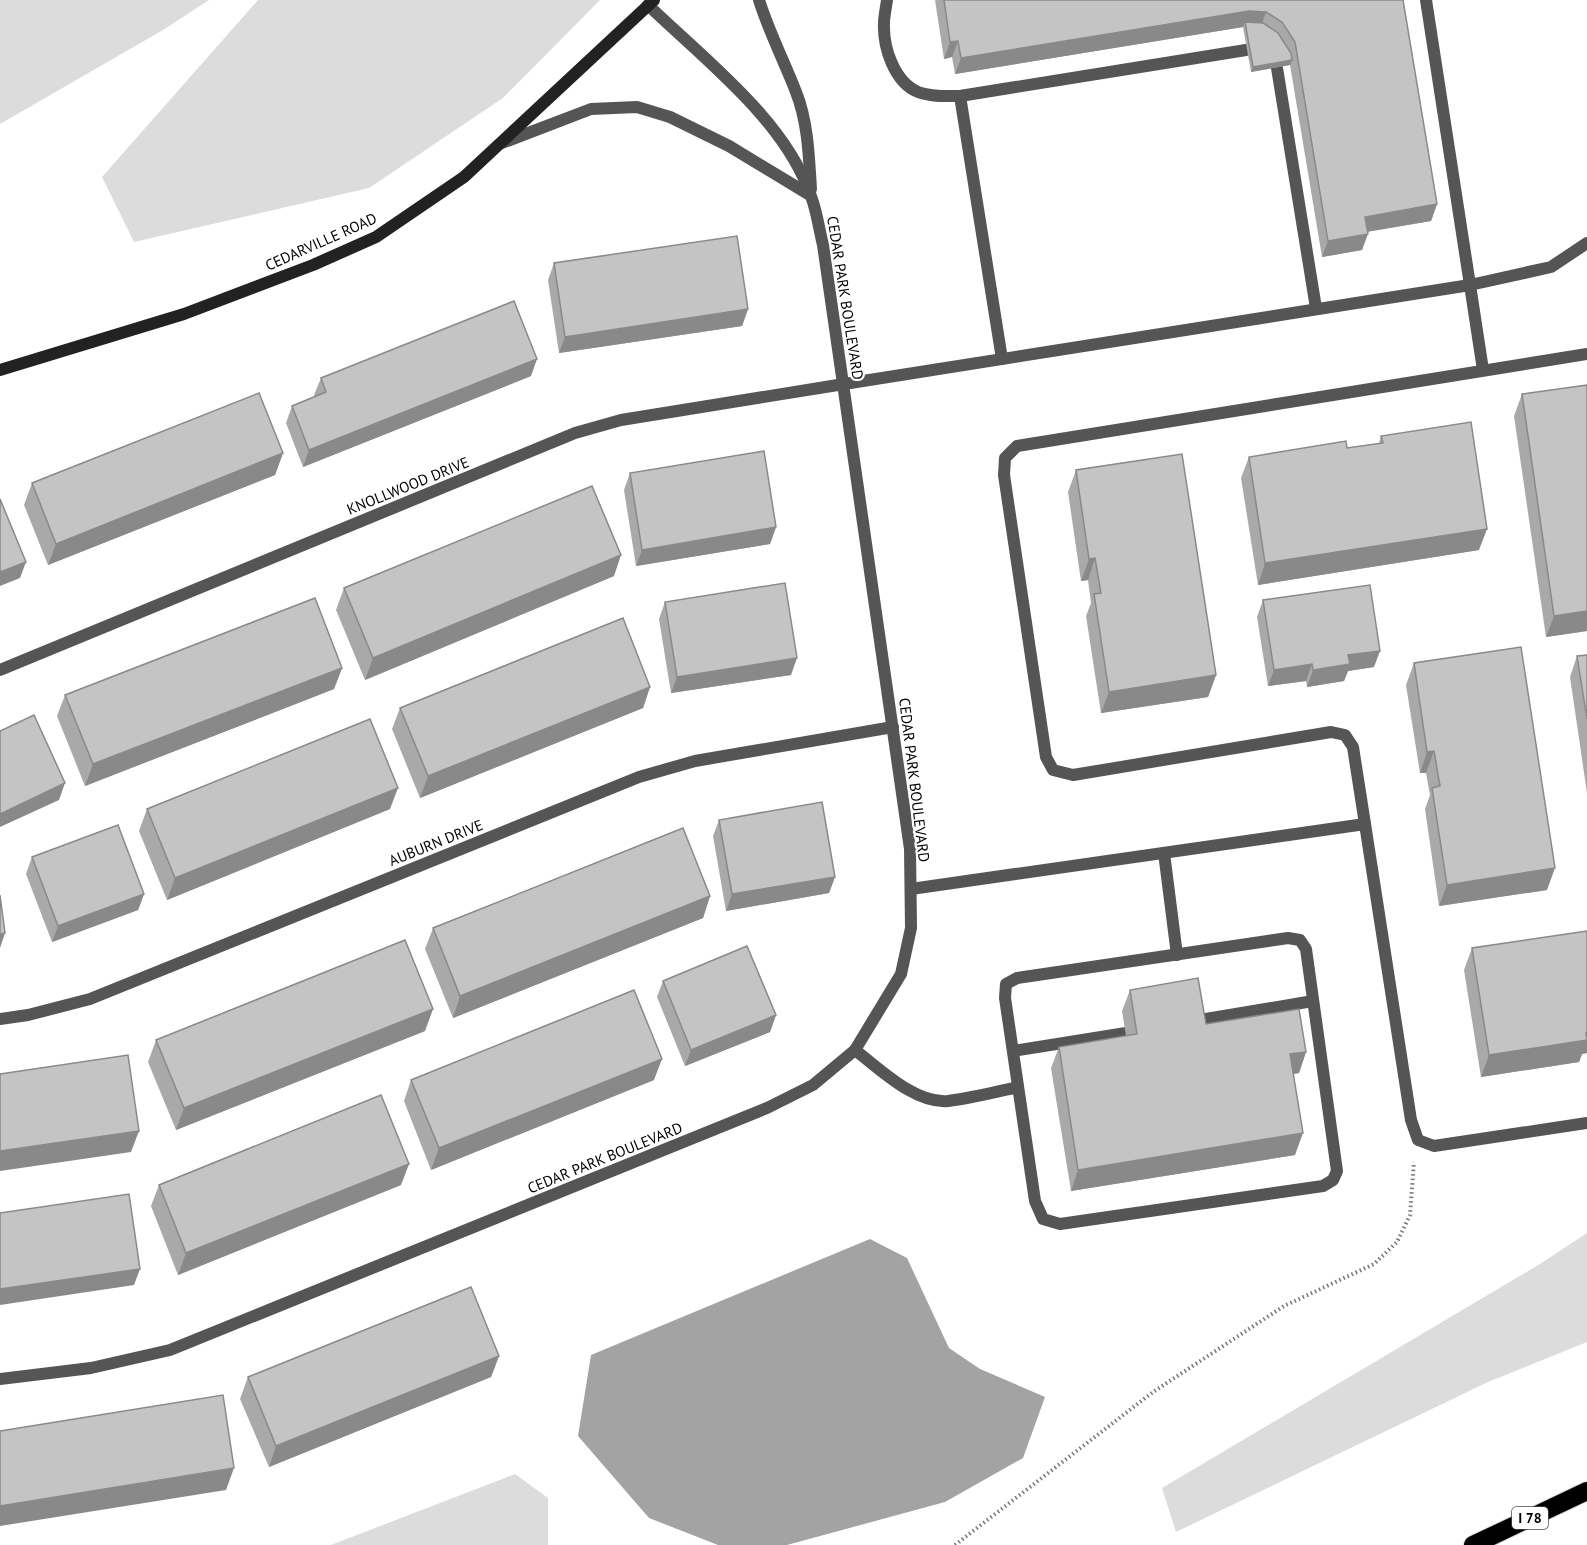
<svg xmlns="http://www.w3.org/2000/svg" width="1587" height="1545" viewBox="0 0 1587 1545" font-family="'PT Sans',sans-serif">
  <rect width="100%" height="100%" fill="#fff"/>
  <!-- green -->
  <g fill="#dcdcdc">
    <path d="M0 0H209L163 30 0 124Z"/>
    <path d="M258 0H600L503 98 369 188 134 242 102 177Z"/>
    <path d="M1587 1233V1342L1488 1382 1176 1532 1162 1488 1540 1264Z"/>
    <path d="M515 1474 548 1498V1545H331Z"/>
  </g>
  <!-- water -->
  <path fill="#a3a3a3" d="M870 1239 907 1258 949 1348 980 1369 1045 1397 1023 1458 945 1502 787 1545H718L649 1518 578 1436 591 1355Z"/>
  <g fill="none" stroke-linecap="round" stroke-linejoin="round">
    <!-- highway casing -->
    <g stroke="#dbdbdb" stroke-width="20">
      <path id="highway" d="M1473 1545 1587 1491"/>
    </g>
    <!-- path -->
    <path stroke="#777" stroke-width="4" stroke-dasharray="1.5 3" stroke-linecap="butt" d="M955 1545 1153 1392 1284 1306 1374 1264 1397 1242 1410 1215 1414 1162"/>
    <!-- lane -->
    <g stroke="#555" stroke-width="12">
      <path d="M887 0C886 8 884 16 884 23 883 47 894 82 918 92 931 97 947 96 960 96L1246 50"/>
      <path d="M1426 0 1470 285 1551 267 1587 243"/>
      <path d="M1277 68 1316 308"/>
      <path d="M960 96 1002 359"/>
      <path d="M844 384 1470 285 1483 370"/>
      <path d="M1365 824 1353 747 1345 735 1331 732 1073 775 1053 770 1046 757 1004 475 1005 458 1017 446 1587 354"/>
      <path d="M1164 853 1177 955"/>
      <path d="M911 889 1365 824 1411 1120 1418 1140 1434 1146 1587 1123"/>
      <path d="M1288 938 1300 940 1306 949 1337 1171 1333 1180 1323 1186 1060 1224 1043 1219 1035 1201 1005 998 1006 984 1017 978Z"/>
      <path d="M1194 1021 1313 1001"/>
      <path d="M855 1050C880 1069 915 1104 948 1101 972 1098 995 1092 1018 1087"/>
      <path d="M1013 1051 1126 1033"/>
    </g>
    <!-- street -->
    <g stroke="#555" stroke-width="12">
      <path d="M759 0C769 32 784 61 796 92 808 122 809 157 811 189"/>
      <path d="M502 143 591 109 637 107 670 117 729 146 810 195"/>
      <path d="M0 670 575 433 621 420 844 384"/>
      <path d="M0 1019 28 1015 90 999 639 777 695 761 893 727"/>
      <path d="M0 1379 91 1368 170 1350 767 1108 813 1085 855 1050 901 974 911 928 910 849 823 245C819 229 817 212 811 196 785 120 705 60 648 5"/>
    </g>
    <!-- secondary -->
    <path stroke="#222" stroke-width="12" d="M0 370 184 314 313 265 376 237 464 177 654 0"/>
    <!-- highway -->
    <use href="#highway" stroke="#000" stroke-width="18"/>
  </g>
  <!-- wall -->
  <g fill="#a9a9a9">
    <path d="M935 0H1403L1437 204 1431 221 1367 232 1362 250 1322 257 1290 65 1251 72 1243 27 955 74 952 57 944 59Z"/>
    <path d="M554 263 748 309 742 326 559 353 548 280Z"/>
    <path d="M531 376 303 467 286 423 292 406 315 397 314 395 321 378Z"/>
    <path d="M1587 385V631L1546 637 1514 416 1522 394Z"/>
    <path d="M1381 436 1479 550 1258 585 1241 478 1249 457 1347 448 1379 443Z"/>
    <path d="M283 453 275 475 48 565 24 505 32 483Z"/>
    <path d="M1076 470 1216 675 1208 697 1101 713 1086 616 1091 603 1088 580 1081 581 1068 492Z"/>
    <path d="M630 473 776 527 770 544 636 566 624 490Z"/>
    <path d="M614 576 365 680 336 610 344 588Z"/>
    <path d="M1263 600 1374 667 1348 671 1344 681 1307 687 1306 681 1268 686 1257 617Z"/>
    <path d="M665 602 791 675 671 693 659 619Z"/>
    <path d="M1587 655V793L1570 677 1577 656Z"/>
    <path d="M1414 663 1547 890 1439 906 1425 809 1430 795 1426 773H1420L1406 685Z"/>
    <path d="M342 668 334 689 85 786 57 716 65 695Z"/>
    <path d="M650 687 643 708 420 798 392 729 400 708Z"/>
    <path d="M147 809H390L167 900 139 831Z"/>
    <path d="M719 820 835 877 829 893 726 911 713 836Z"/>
    <path d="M32 857 144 894 138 910 52 942 26 874Z"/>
    <path d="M710 896 703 918 453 1018 425 949 433 928Z"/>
    <path d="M1587 931V1053L1582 1054 1579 1062 1481 1077 1464 970 1472 948Z"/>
    <path d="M663 981 776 1015 770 1032 685 1066 657 997Z"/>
    <path d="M1130 990 1206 1024 1306 1052 1299 1073 1293 1074 1295 1155 1071 1191 1051 1068 1059 1047 1126 1036 1122 1011Z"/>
    <path d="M425 1031 176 1130 148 1062 156 1040Z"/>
    <path d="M411 1080H654L431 1170 404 1101Z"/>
    <path d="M159 1185H401L178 1275 151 1206Z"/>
    <path d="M499 1356 491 1377 269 1467 240 1399 248 1377Z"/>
  </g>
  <!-- shaded-wall -->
  <g fill="#898989">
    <path d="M1249 11 1266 12 1260 29 1245 22 1243 27 955 74 961 58Z"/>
    <path d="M958 41 952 57 944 59 950 42Z"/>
    <path d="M1292 60 1290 65 1251 72 1253 67Z"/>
    <path d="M1437 204 1431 221 1359 233 1365 217Z"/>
    <path d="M1368 234 1362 250 1322 257 1328 241Z"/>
    <path d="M748 309 742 326 559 353 565 337Z"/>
    <path d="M537 359 531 376 303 467 309 450Z"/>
    <path d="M283 453 275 475 48 565 56 544Z"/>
    <path d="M776 527 770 544 636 566 642 550Z"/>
    <path d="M1487 529 1479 550 1258 585 1265 563Z"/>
    <path d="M621 555 614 576 365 680 373 658Z"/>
    <path d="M1095 558 1088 580 1081 581 1089 559Z"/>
    <path d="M26 562 20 578 0 586V572Z"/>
    <path d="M1587 611V631L1546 637 1554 616Z"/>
    <path d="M1380 651 1374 667 1348 671 1344 681 1307 687 1313 670 1348 655Z"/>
    <path d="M797 658 791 675 671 693 677 677Z"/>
    <path d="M1312 664 1306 681 1268 686 1274 670Z"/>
    <path d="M342 668 334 689 85 786 93 764Z"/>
    <path d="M1216 675 1208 697 1101 713 1109 692Z"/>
    <path d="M650 687 643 708 420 798 428 776Z"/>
    <path d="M1434 751 1426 773H1420L1427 752Z"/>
    <path d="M65 783 59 800 0 827V814Z"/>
    <path d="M398 788 390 809 167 900 175 878Z"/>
    <path d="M1555 868 1547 890 1439 906 1447 885Z"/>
    <path d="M835 877 829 893 726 911 732 894Z"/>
    <path d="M144 894 138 910 52 942 58 926Z"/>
    <path d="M710 896 703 918 453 1018 460 996Z"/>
    <path d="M5 933 0 948V934Z"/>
    <path d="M433 1009 425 1031 176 1130 184 1108Z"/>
    <path d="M776 1015 770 1032 685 1066 691 1050Z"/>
    <path d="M1587 1033V1053L1582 1054 1579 1062 1481 1077 1489 1055Z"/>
    <path d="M1306 1052 1299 1073 1282 1076 1290 1054Z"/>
    <path d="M662 1059 654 1080 431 1170 439 1148Z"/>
    <path d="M139 1131 131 1152 0 1171V1151Z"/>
    <path d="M1303 1133 1295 1155 1071 1191 1078 1170Z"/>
    <path d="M409 1164 401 1185 178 1275 186 1253Z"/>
    <path d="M140 1269 134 1285 0 1305V1289Z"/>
    <path d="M499 1356 491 1377 269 1467 276 1446Z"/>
    <path d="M234 1468 226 1490 0 1526V1506Z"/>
  </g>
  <!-- building -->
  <g fill="#c4c4c4" stroke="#898989" stroke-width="1.5">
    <path d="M944 0H1403L1437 204 1365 217 1368 234 1328 241 1295 42 1282 22 1266 12 1249 11 961 58 958 41 950 42Z"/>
    <path d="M1245 22 1263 23 1278 33 1291 53 1292 60 1253 67Z"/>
    <path d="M737 236 748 309 565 337 554 263Z"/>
    <path d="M514 301 537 359 309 450 292 406 326 392 321 378Z"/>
    <path d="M1587 385V611L1554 616 1522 394Z"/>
    <path d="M259 393 283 453 56 544 32 483Z"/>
    <path d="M1471 422 1487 529 1265 563 1249 457 1346 441 1347 448 1383 443 1381 436Z"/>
    <path d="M764 451 776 527 642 550 630 473Z"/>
    <path d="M1182 454 1216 675 1109 692 1094 594 1101 593 1095 558 1089 559 1076 470Z"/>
    <path d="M592 486 621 555 373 658 344 588Z"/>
    <path d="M0 499 26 562 0 572Z"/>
    <path d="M785 583 797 658 677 677 665 602Z"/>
    <path d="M1370 585 1380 651 1348 655 1350 664 1313 670 1312 664 1274 670 1263 600Z"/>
    <path d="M315 598 342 668 93 764 65 695Z"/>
    <path d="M623 618 650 687 428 776 400 708Z"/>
    <path d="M1521 647 1555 868 1447 885 1432 788 1440 786 1434 751 1427 752 1414 663Z"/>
    <path d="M1587 655V719L1577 656Z"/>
    <path d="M34 715 65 783 0 814V731Z"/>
    <path d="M370 719 398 788 175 878 147 809Z"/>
    <path d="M822 802 835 877 732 894 719 820Z"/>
    <path d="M118 825 144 894 58 926 32 857Z"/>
    <path d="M683 828 710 896 460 996 433 928Z"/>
    <path d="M0 895 5 933 0 934Z"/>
    <path d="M1587 931V1033H1586L1587 1040 1489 1055 1472 948Z"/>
    <path d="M405 940 433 1009 184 1108 156 1040Z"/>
    <path d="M747 946 776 1015 691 1050 663 981Z"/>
    <path d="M1198 978 1206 1024 1299 1009 1306 1052 1290 1054 1303 1133 1078 1170 1059 1047 1137 1034 1130 990Z"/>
    <path d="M634 990 662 1059 439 1148 411 1080Z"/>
    <path d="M128 1055 139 1131 0 1151V1074Z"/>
    <path d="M381 1095 409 1164 186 1253 159 1185Z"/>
    <path d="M129 1194 140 1269 0 1289V1213Z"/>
    <path d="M471 1287 499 1356 276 1446 248 1377Z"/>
    <path d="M223 1395 234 1468 0 1506V1431Z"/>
  </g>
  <g text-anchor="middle" stroke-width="4.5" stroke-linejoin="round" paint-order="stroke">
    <!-- shield labels -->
    <rect fill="#fff" stroke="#4c4c4c" stroke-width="1.5" x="1512" y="1507" width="36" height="22" rx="4.5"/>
    <g font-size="14" font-weight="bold" fill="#000">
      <text x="1530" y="1523">I 78</text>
    </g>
    <!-- street labels -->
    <g font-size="15" fill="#000" stroke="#fff">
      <text transform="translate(321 242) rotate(-24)" y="5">CEDARVILLE ROAD</text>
      <text transform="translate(845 298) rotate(81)" y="5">CEDAR PARK BOULEVARD</text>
      <text transform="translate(408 486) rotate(-22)" y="5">KNOLLWOOD DRIVE</text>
      <text transform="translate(914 780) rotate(83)" y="5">CEDAR PARK BOULEVARD</text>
      <text transform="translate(436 843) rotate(-22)" y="5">AUBURN DRIVE</text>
      <text transform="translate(605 1158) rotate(-22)" y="5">CEDAR PARK BOULEVARD</text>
    </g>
  </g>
</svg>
